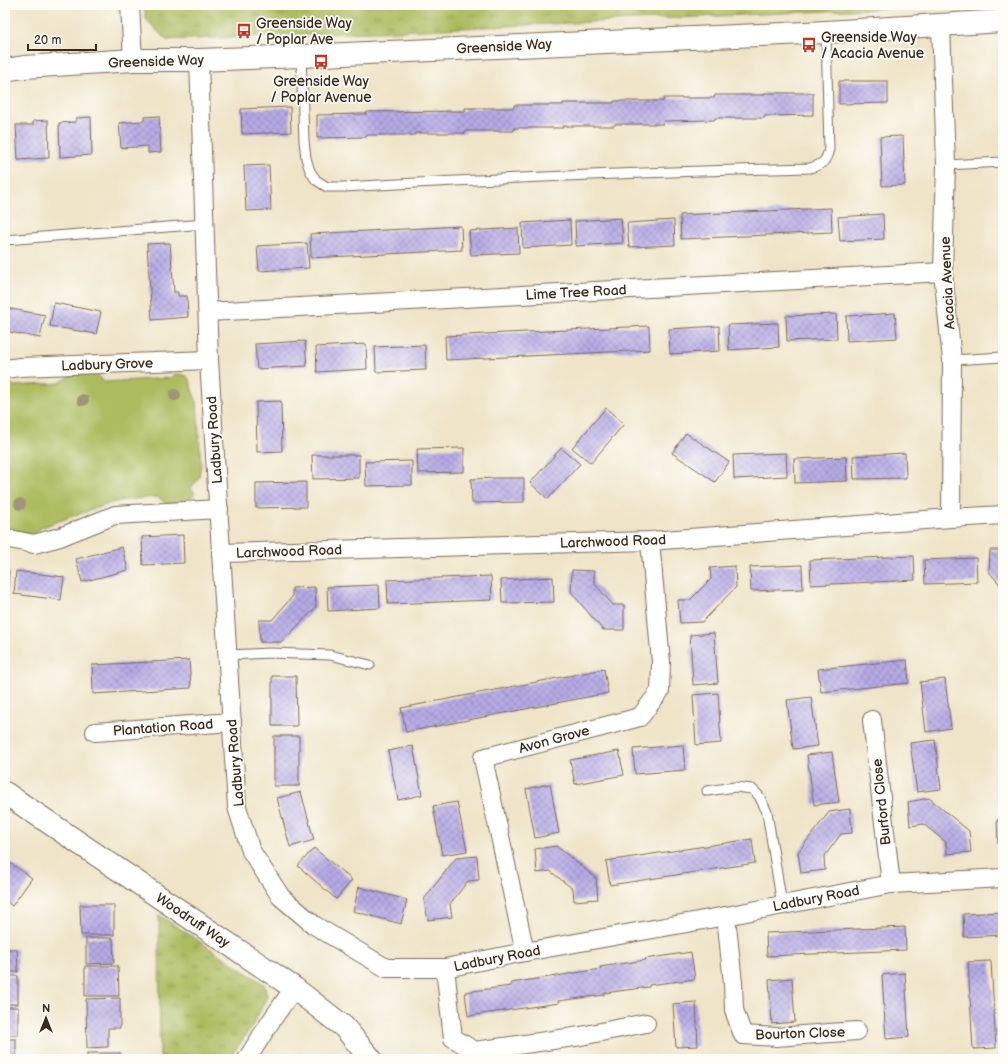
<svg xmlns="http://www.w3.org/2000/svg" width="1008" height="1064" viewBox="0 0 1008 1064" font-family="'Balsamiq Sans',sans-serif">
  <defs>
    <pattern id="park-tufts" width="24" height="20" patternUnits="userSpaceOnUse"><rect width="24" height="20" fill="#acbc5e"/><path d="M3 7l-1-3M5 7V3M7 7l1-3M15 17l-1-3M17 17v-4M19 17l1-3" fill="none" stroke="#8d994d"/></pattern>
    <pattern id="building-cross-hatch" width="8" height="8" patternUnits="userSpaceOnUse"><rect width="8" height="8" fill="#b6abe6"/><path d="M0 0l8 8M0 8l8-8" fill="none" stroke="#958bba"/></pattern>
  </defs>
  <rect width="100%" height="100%" fill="#fdfcf7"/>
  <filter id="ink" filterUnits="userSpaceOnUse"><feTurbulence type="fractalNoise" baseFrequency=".025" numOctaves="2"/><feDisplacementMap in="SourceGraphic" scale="8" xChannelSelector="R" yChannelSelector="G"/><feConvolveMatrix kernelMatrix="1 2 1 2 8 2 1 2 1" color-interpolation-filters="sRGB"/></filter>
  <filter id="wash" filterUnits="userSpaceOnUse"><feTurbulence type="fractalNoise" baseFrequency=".012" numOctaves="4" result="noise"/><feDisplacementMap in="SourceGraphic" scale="16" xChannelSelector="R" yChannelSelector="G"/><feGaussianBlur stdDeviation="0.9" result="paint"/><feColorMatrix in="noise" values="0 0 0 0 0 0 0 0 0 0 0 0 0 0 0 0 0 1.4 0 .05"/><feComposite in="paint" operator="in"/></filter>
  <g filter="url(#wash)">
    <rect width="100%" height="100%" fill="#efe4c8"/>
    <!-- grass -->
    <path fill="#acbc5e" stroke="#74733e" d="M81 373C90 373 100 372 103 382L170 378 176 373 187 376 191 383V387L197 402 201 465 199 477 196 482 191 488 195 494C186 501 178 503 167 504L158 497 124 500 111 503 42 527 33 535 20 533 5 525V378H6L14 386 59 383 72 375Z"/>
    <!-- park -->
    <g fill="url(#park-tufts)" stroke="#74733e">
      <path d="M145 5H956L398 31 166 40 145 18Z"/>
      <path d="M159 915 264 984 267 997 253 1025 229 1059H160Z"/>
    </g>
    <g id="blocks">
      <!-- building -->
      <g fill="url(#building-cross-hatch)">
        <path d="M839 81H888V103L839 104Z"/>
        <path d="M764 93H813V115L765 116 764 118H715L714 120 664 121 663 124H615L614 126H563V128H514V131H465V133H415V135H367L366 137 317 138V115L366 114 367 112 465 111V108H514V105H563V103H614V101H663L664 98H714L715 95H764Z"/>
        <path d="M290 107 291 132 242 134 241 109Z"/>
        <path d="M159 116 161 152 148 153V146L121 148 119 123 144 121V117Z"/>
        <path d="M91 117 92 155 60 157 59 123 76 122V118Z"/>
        <path d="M48 120 49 158 18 160 16 125H33V121Z"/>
        <path d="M6 126 9 154 5 155V127Z"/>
        <path d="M901 136 903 137 905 185 882 186 880 137Z"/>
        <path d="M269 165 271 210 246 211 244 166Z"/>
        <path d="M1002 206 1003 207V228H1000Z"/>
        <path d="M831 208 832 232 681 239 680 215Z"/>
        <path d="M883 214 884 239 840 241 838 217Z"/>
        <path d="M621 218 623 243 576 246 575 221Z"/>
        <path d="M570 220 571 245 523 248 522 223Z"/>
        <path d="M674 220 675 245 629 247 627 223Z"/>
        <path d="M461 226 462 250 311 258 310 234Z"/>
        <path d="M518 228 519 253 471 255 469 231Z"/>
        <path d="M170 243 174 292H178V296H187L188 317 152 320 147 244Z"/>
        <path d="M307 243 309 268 259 271 257 246Z"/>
        <path d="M54 303 101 312 96 334 50 326Z"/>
        <path d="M5 308 45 315 40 338 5 331Z"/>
        <path d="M895 313 897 338 847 341 846 316Z"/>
        <path d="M836 314 837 339 787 341 786 316Z"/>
        <path d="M778 323 779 347 729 350 728 325Z"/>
        <path d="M649 326 650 350 446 360 445 336Z"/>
        <path d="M719 326 720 351 670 354 669 329Z"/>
        <path d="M305 341 307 366 257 369 255 344Z"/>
        <path d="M366 344 367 369 317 372 316 347Z"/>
        <path d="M425 345 426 370 376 372 375 347Z"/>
        <path d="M281 401 282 451 257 452 256 402Z"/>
        <path d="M606 408 624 424 591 463 572 448Z"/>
        <path d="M686 433 729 462 715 482 672 453Z"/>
        <path d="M464 448V472L418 473 417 449Z"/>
        <path d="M561 448 580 464 548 499 530 483Z"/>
        <path d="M786 453 787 476 734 479 733 455Z"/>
        <path d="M905 453 906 478 854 479 853 456Z"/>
        <path d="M312 455H359V478L313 479Z"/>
        <path d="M846 457 847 481 795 483 794 459Z"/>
        <path d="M412 461V485L366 486 365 462Z"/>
        <path d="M497 478H524V502L472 503 471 479Z"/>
        <path d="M306 482V507L256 508V483Z"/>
        <path d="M183 535 184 563 143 565 142 537Z"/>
        <path d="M122 547 128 570 82 582 76 559Z"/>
        <path d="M990 550H1003V588L989 572Z"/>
        <path d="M914 556 915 580 811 585 810 560Z"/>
        <path d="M976 558 977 582 925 584 924 560Z"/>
        <path d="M802 565 803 589 751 591 750 567Z"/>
        <path d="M735 566 736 587 702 622 680 623 678 600H690L711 579 710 568Z"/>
        <path d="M572 570 594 571V583L613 605H624V630H603L571 592Z"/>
        <path d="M5 571H9L7 594H5Z"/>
        <path d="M16 571 64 577 61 600 14 594Z"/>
        <path d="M491 576 492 600 388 604 387 580Z"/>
        <path d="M553 577 554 602 502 603 501 580Z"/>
        <path d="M379 585 380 608 328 611 327 587Z"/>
        <path d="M315 587 316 607 282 642H260L259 620H272L292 597V588Z"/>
        <path d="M714 633 718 683 693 685 690 635Z"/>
        <path d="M189 660 191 688 93 694 92 665Z"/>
        <path d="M907 660 909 683 821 692 818 669Z"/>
        <path d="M604 669 608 693 406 732 401 708Z"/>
        <path d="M272 676H296L297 726H272Z"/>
        <path d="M945 679 951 728 926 732 920 682Z"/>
        <path d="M718 693 721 743 696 745 693 695Z"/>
        <path d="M811 697 818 746 793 749 787 700Z"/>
        <rect x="274" y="736" width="25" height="50"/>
        <path d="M935 740 941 789 917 792 910 743Z"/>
        <path d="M683 745 685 770 635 774 633 749Z"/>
        <path d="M413 746 422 795 398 800 388 751Z"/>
        <path d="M619 751 624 775 575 784 570 760Z"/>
        <path d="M832 752 839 802 814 805 807 755Z"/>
        <path d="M550 784 559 833 535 838 526 789Z"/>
        <path d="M301 792 314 840 290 847 277 798Z"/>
        <path d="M929 798 969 831 971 852 947 854 946 842 923 824 910 826 908 802Z"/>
        <path d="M457 802 467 851 442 855 433 806Z"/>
        <path d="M850 809 852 833 841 834 824 857 825 870 801 873 798 852 829 812Z"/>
        <path d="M997 820H1003V842L998 843Z"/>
        <path d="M752 839 755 863 610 885 606 861Z"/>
        <path d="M556 846 596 878 598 899 574 901 573 889 550 871 537 873 535 849Z"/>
        <path d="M314 848 352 880 336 899 298 866Z"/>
        <path d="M477 856 479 880 468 881 450 904 452 917 428 920 424 899 456 858Z"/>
        <path d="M6 860 32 878 12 906 5 900V861Z"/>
        <path d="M359 887 407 900 401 924 353 911Z"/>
        <path d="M80 905H114V935H81Z"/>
        <path d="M1003 912V935L964 937 963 914Z"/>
        <path d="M905 927 906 950 767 956 766 933Z"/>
        <path d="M86 938H113L114 963 86 964Z"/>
        <path d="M5 949H17L18 972H5Z"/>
        <path d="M691 952 695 979 649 985V987L604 993V995L558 1001 559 1003 468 1016 465 992 511 986V983L601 969 600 967 646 960 645 959Z"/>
        <path d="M991 961 996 1048 973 1049 968 962Z"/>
        <path d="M85 966H118L119 996H85Z"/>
        <path d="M905 973 909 1037 886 1039 882 975Z"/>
        <rect x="5" y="976" width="13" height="28"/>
        <path d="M792 978 795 1022 772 1024 769 980Z"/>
        <path d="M120 998V1028H108V1047L87 1048 86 999Z"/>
        <path d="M696 1002 698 1046 676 1047 673 1004Z"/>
        <rect x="5" y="1007" width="13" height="28"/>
        <rect x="5" y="1039" width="11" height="20"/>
        <rect x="87" y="1053" width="33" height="6"/>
      </g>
    </g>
  </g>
  <g filter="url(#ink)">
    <use href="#blocks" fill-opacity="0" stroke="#7a6b5a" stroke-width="1"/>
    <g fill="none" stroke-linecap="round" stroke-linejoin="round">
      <!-- service casing -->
      <g stroke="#7a6b5a" stroke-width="11">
        <g id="service">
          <path d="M301 56 304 141 306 158 310 171 316 180 327 187H344C499 178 655 172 810 168 823 164 826 162 829 149L826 32"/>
          <path d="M946 165 1003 162"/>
          <path d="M5 240 205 224"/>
          <path d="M952 360 1003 357"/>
          <path d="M227 655 270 653 330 655 370 665"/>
          <path d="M707 791 735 787 752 789 759 796 767 812 782 905"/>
        </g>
      </g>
      <!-- minor casing -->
      <g stroke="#7a6b5a" stroke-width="20">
        <g id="minor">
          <path d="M130 5 133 60"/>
          <path d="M941 25 946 165 943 272 952 360 951 518"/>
          <path d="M199 60 209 360 237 807 251 851 281 897 314 925 386 968H445L525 952 726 916 891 884 1003 878"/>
          <path d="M208 312 943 272"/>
          <path d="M5 369 20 367 209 360"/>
          <path d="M5 538 34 544 60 537 115 515 219 509"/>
          <path d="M221 553 650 541 951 518 1003 515"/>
          <path d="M872 720 891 884"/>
          <path d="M95 732 232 722"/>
          <path d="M726 916 733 983 734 1010 743 1035 776 1037 857 1031"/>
          <path d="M525 952 483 758 640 717 660 691 661 662 650 541"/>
          <path d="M445 968 453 1038 475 1051 581 1036 646 1023"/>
          <path d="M247 1059 269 1024 294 988"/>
        </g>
      </g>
      <!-- tertiary casing -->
      <g stroke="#7a6b5a" stroke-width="24">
        <g id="tertiary">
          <path d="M5 70 24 67 133 60H199L301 56 826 32 1003 21"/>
          <path d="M5 793 294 988 344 1027 371 1059"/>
        </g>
      </g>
      <!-- service -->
      <use href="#service" stroke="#fff" stroke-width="9"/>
      <!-- minor -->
      <use href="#minor" stroke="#fff" stroke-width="18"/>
      <!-- tertiary -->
      <use href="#tertiary" stroke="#fff" stroke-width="22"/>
    </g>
    <!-- trees -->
    <g fill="#9f9675">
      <circle cx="175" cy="395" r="6"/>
      <circle cx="83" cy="400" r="6"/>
      <circle cx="20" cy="504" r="6"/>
    </g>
  </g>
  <!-- icons -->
  <defs>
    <g id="bus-bare" transform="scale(1.2)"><path d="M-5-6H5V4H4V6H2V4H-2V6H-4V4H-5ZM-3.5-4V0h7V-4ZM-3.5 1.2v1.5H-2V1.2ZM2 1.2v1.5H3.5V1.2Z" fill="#c8321e" stroke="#fdfcf7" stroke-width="2.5" paint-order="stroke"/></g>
  </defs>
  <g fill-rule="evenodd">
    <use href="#bus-bare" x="244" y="31"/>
    <use href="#bus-bare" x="809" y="45"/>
    <use href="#bus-bare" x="321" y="62"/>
  </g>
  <g text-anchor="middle" stroke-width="3.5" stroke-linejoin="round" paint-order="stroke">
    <!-- poi labels -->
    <g font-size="14" fill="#3b2a1e" stroke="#fdfcf7" text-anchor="start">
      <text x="256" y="28">Greenside Way<tspan x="256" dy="16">/ Poplar Ave</tspan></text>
      <text x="821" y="42">Greenside Way<tspan x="821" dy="16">/ Acacia Avenue</tspan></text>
      <text x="321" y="86" text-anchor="middle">Greenside Way<tspan x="321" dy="16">/ Poplar Avenue</tspan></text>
    </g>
    <!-- street labels -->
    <g font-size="14" fill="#3b2a1e" stroke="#fdfcf7">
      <text transform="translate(504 46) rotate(-3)" y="5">Greenside Way</text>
      <text transform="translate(156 61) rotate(-2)" y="5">Greenside Way</text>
      <text transform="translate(947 283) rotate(-93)" y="5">Acacia Avenue</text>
      <text transform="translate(576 292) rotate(-3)" y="5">Lime Tree Road</text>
      <text transform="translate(107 364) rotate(-2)" y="5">Ladbury Grove</text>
      <text transform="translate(214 440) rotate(-94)" y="5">Ladbury Road</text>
      <text transform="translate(613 541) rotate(-2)" y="5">Larchwood Road</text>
      <text transform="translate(289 551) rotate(-2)" y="5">Larchwood Road</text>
      <text transform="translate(163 727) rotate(-4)" y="5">Plantation Road</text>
      <text transform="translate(554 739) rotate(-15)" y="5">Avon Grove</text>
      <text transform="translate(235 763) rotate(-95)" y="5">Ladbury Road</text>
      <text transform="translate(881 802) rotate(-96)" y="5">Burford Close</text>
      <text transform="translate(816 898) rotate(-11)" y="5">Ladbury Road</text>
      <text transform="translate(193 920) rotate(34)" y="5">Woodruff Way</text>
      <text transform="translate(497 958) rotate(-11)" y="5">Ladbury Road</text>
      <text transform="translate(800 1033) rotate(-2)" y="5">Bourton Close</text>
    </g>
  </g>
  <!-- margin -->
  <rect width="1008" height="1064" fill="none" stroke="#fdfcf7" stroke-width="20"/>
  <!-- north arrow -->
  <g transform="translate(46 1018)" stroke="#fdfcf7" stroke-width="3" paint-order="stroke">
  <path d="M0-3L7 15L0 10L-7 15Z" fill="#3b2a1e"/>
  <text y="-6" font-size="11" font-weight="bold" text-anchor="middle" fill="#3b2a1e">N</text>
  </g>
  <!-- scale -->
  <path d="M28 44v6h68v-6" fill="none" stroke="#3b2a1e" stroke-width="2"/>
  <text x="34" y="44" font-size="12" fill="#3b2a1e" stroke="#fdfcf7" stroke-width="3" paint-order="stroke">20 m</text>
</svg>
